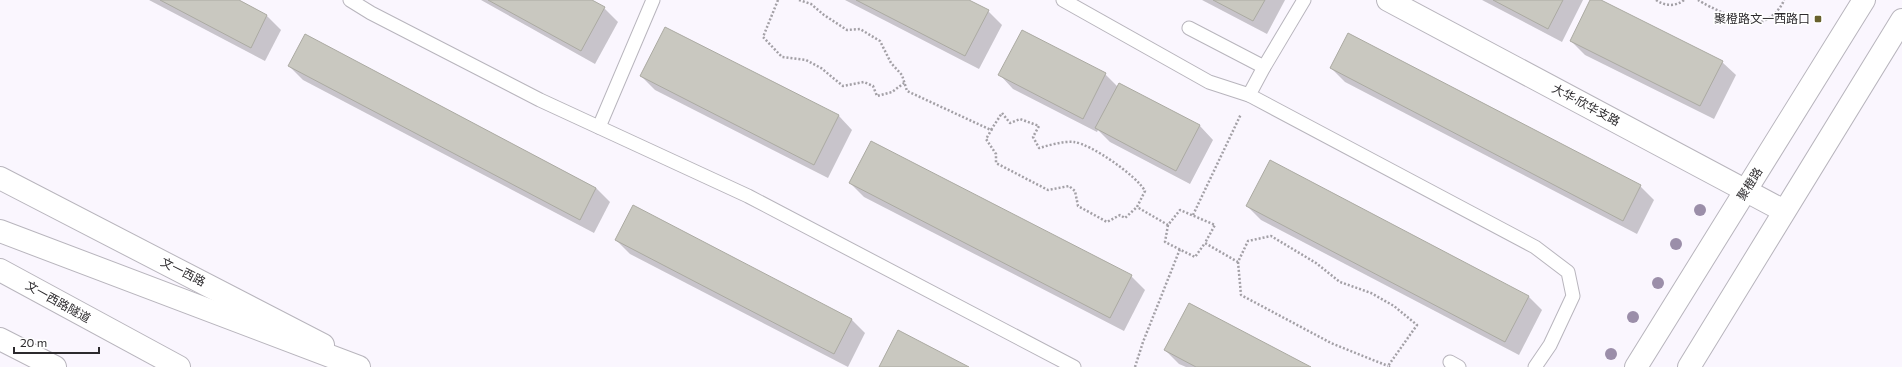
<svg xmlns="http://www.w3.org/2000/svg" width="1902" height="367" viewBox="0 0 1902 367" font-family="Commissioner,'Noto Sans SC',sans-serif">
  <rect width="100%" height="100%" fill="#faf6fe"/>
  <!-- shadow -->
  <g fill="#0003">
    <path d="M149 0H236L267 16 281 30 265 61Z"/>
    <path d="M481 0H590L604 8 618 22 595 64Z"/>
    <path d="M845 0H967L988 11 1002 25 979 69Z"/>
    <path d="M1202 0H1285L1267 34Z"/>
    <path d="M1482 0H1583L1562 42Z"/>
    <path d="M1591 0H1598L1722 62 1736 75 1714 119 1585 55 1571 41Z"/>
    <path d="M665 28 839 116 852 130 828 178 655 90 641 76Z"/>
    <path d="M305 35 596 188 610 202 594 233 303 80 289 66Z"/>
    <path d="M1331 68 1640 186 1654 200 1637 234 1345 82Z"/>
    <path d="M1105 74 1118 87 1119 84 1200 126 1213 140 1190 184 1110 142 1098 130 1097 132 1013 89 1000 75Z"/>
    <path d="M850 183 1131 276 1145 290 1124 331 864 197Z"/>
    <path d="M1247 206 1528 296 1542 310 1519 355 1261 220Z"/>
    <path d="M616 240 852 320 865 333 848 367 630 254Z"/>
    <path d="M1165 350 1309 367H1186L1179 364Z"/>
  </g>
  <!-- building -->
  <g fill="#c9c8c0" stroke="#abaaa2">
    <path d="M160 0H239L267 15 251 48Z"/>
    <path d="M488 0H592L605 7 581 51Z"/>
    <path d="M856 0H969L989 10 965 56Z"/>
    <path d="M1213 0H1265L1253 21Z"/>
    <path d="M1493 0H1563L1548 29Z"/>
    <path d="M1590 0H1601L1723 61 1700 106 1570 41Z"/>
    <path d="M665 27 839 115 814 165 640 76Z"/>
    <path d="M1022 30 1106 73 1083 119 998 75Z"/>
    <path d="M1348 33 1641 185 1623 221 1330 68Z"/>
    <path d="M305 34 596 188 580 220 288 66Z"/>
    <path d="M1119 83 1200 125 1176 171 1095 128Z"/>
    <path d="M871 141 1132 275 1110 318 849 183Z"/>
    <path d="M1270 160 1529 296 1505 342 1246 206Z"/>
    <path d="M633 205 852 319 834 354 615 240Z"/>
    <path d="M1189 303 1311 367H1196L1164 350Z"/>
    <path d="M898 330 969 367H879Z"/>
  </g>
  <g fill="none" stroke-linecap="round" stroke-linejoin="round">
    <!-- lane casing -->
    <g stroke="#b8b5bd" stroke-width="15">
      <g id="lane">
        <path d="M350 0 371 13 540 100 748 196 1074 367"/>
        <path d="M1063 0 1209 82 1249 95"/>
        <path d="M1189 28 1264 67 1304 0"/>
        <path d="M1264 67 1249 95 1535 247 1568 272 1573 296 1550 345 1535 367"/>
        <path d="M599 127 653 0"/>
        <path d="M1450 362 1459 367"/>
      </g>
    </g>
    <!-- street casing -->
    <g stroke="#b8b5bd" stroke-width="24">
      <path id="street" d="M1388 0 1784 211"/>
    </g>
    <!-- secondary casing -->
    <g stroke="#b8b5bd" stroke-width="24">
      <g id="secondary">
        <path d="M1636 367 1864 0"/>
        <path d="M1689 367 1902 20"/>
      </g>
    </g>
    <!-- primary casing -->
    <g stroke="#b8b5bd" stroke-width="24">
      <path id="primary" d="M0 178 323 345"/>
    </g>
    <!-- highway casing -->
    <g stroke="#b8b5bd" stroke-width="24">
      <g id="highway">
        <path d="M0 231 359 367"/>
        <path d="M0 270 179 367"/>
        <path d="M0 339 55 367"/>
      </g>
    </g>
    <!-- path -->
    <g stroke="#a3a0a6" stroke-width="2.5" stroke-dasharray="2 2" stroke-linecap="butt">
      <path d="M778 0 763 37 782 57 806 60 821 68 843 86 864 82 873 86 877 96 892 92 904 83"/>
      <path d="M799 0 811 4 824 15 847 30 860 29 880 41 891 63 902 75 907 91 991 130 1002 113 1010 123 1020 119 1039 126 1033 137 1039 148C1050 145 1063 141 1074 142 1091 144 1137 176 1145 191L1137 207 1168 225 1180 210 1215 225 1205 243 1238 262 1248 241 1271 236 1316 263 1340 282 1371 293 1394 306 1417 325 1388 366 1390 367"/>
      <path d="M1656 0C1665 6 1675 7 1684 0"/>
      <path d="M1698 0C1709 7 1746 25 1759 22 1769 21 1781 9 1784 0"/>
      <path d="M992 129 986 139 996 154V163L1048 190 1069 186 1075 191 1078 206 1107 222 1120 215 1125 218 1137 207"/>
      <path d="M1193 215 1241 114"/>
      <path d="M1168 225 1165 242 1195 257 1205 243"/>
      <path d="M1238 262 1241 295 1331 343 1388 366"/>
      <path d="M1135 367 1143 342 1180 249"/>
    </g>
    <!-- lane -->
    <use href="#lane" stroke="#fff" stroke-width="13"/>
    <!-- street -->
    <use href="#street" stroke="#fff" stroke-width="22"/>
    <!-- secondary -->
    <use href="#secondary" stroke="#fff" stroke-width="22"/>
    <!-- primary -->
    <use href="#primary" stroke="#fff" stroke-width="22"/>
    <!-- highway -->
    <use href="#highway" stroke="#fff" stroke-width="22"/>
  </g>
  <!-- trees -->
  <g fill="#9b8ea9">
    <circle cx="1700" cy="210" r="6"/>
    <circle cx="1676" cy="244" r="6"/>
    <circle cx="1658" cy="283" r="6"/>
    <circle cx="1633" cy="317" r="6"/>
    <circle cx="1611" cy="354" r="6"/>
  </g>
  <!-- markers -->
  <rect fill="#68612d" stroke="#fff" stroke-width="1.5" x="1814" y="15" width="8" height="8" rx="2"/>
  <g text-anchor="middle" stroke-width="3" stroke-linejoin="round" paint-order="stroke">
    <!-- poi labels -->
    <g font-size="12" fill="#2c2a2d" stroke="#fff" text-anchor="end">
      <text x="1810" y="23">聚橙路文一西路口</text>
    </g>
    <!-- street labels -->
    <g font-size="12" fill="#2c2a2d" stroke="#fff">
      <text transform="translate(1586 105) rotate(28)" y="4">大华·欣华支路</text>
      <text transform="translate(1750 184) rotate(-58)" y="4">聚橙路</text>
      <text transform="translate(183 272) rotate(27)" y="4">文一西路</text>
      <text transform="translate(58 302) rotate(29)" y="4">文一西路隧道</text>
    </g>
  </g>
  <!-- scale -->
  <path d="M14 347v6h85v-6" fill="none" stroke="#2c2a2d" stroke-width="2"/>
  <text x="20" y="347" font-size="12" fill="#2c2a2d" stroke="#ffffff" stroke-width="3" paint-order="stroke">20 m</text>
</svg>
